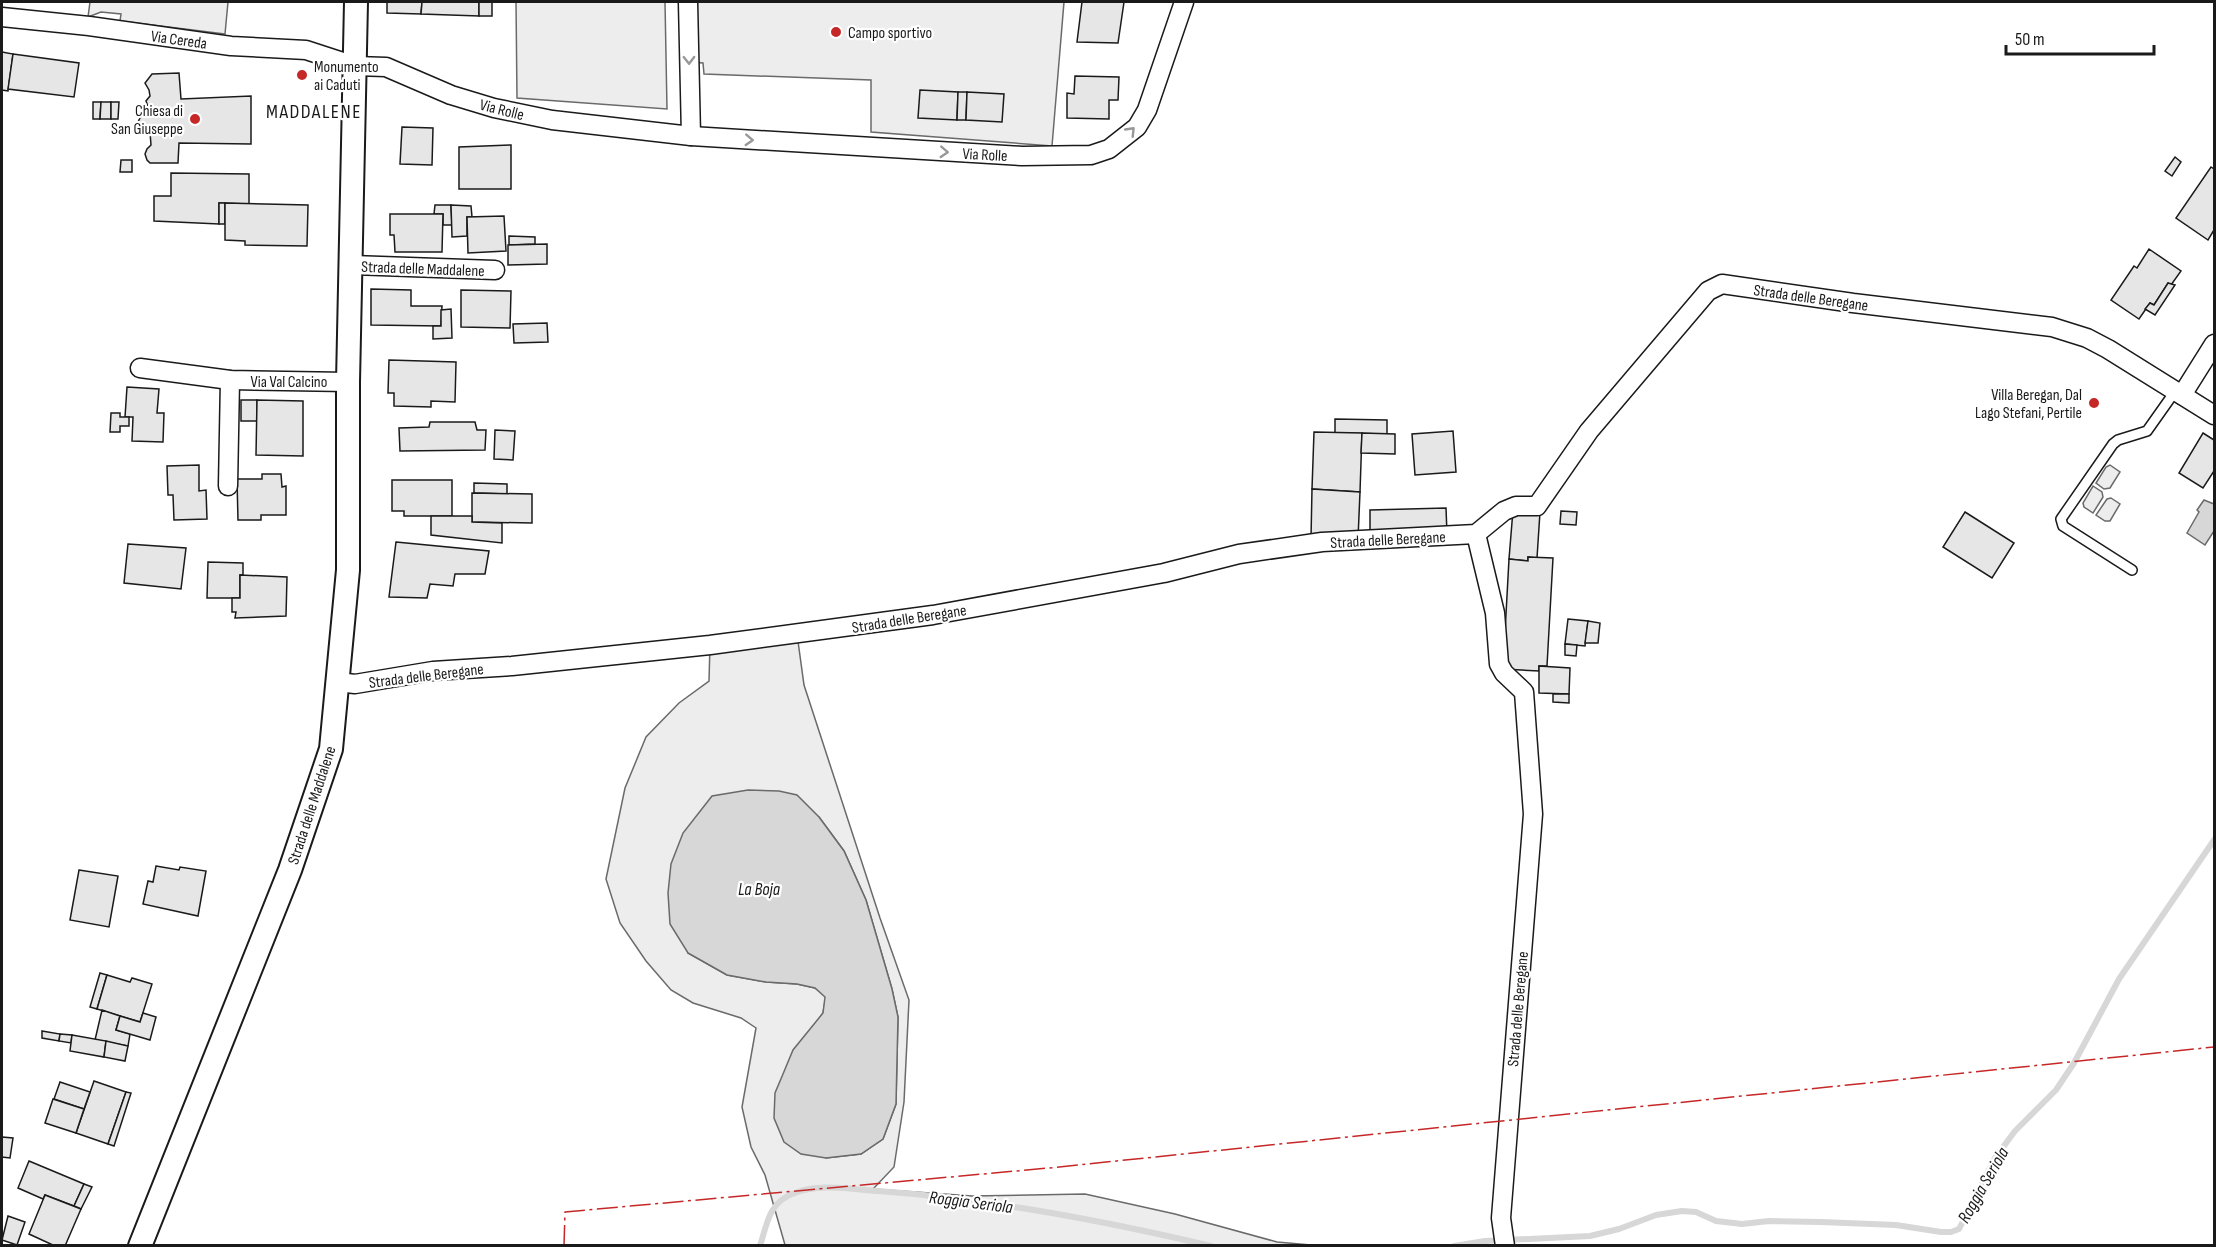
<svg xmlns="http://www.w3.org/2000/svg" width="2216" height="1247" viewBox="0 0 2216 1247" font-family="'Sofia Sans Condensed',sans-serif">
  <rect width="100%" height="100%" fill="#fff"/>
  <!-- built -->
  <g fill="#ededed" stroke="#6a6a6a" stroke-width="1.5" fill-rule="evenodd">
    <path d="M90 2H228L225 34 120 21 121 14 101 12 88 17Z"/>
    <path d="M516 2H665L667 109 517 98Z"/>
    <path d="M691 2H1064L1052 146 871 132V80L704 74 703 63 690 62Z"/>
    <path d="M2110 465 2120 472 2110 488 2104 489 2096 483 2106 467Z"/>
    <path d="M2093 486 2102 492 2103 497 2093 513 2084 507 2083 503Z"/>
    <path d="M2111 498 2120 504 2110 521H2105L2096 515 2107 499Z"/>
    <path d="M797 634 804 685 880 918 909 1000 904 1102 894 1167 873 1189 972 1196 1085 1194 1175 1214 1277 1242 1311 1245H785L765 1175 751 1147 742 1107 756 1028 741 1018 693 1003 671 990 646 961 620 923 606 879 625 788 646 737 679 703 709 681 710 645ZM819 817 844 851 866 900 892 989 898 1017 896 1104 883 1139 861 1154 826 1158 814 1026 823 1013 826 997 815 988 797 984 766 982 727 975 688 953Z"/>
  </g>
  <!-- water -->
  <g fill="#d7d7d7" stroke="#6a6a6a" stroke-width="1.5">
    <path d="M2204 500 2214 504V531L2205 545 2187 533 2199 512 2197 510Z"/>
    <path d="M748 790 779 791 797 795 819 817 844 851 866 900 892 989 898 1017 896 1104 883 1139 861 1154 826 1158 801 1154 784 1142 774 1118 775 1093 783 1074 793 1050 823 1013 825 997 815 988 797 984 766 982 727 975 688 953 670 924 668 893 671 864 683 833 712 796Z"/>
  </g>
  <g fill="none" stroke-linecap="round" stroke-linejoin="round">
    <!-- stream -->
    <g stroke="#d7d7d7" stroke-width="6">
      <path d="M760 1246C767 1224 769 1203 792 1194 818 1183 850 1189 878 1191 990 1199 1101 1220 1211 1246"/>
      <path d="M1454 1246 1485 1241 1590 1236 1619 1229 1656 1215 1682 1211 1696 1212 1716 1221 1742 1224 1769 1221 1821 1222 1896 1225 1941 1232H1951L1959 1229 1995 1158 2015 1131 2056 1090 2074 1063 2119 979 2214 840"/>
    </g>
  </g>
  <!-- building -->
  <g fill="#e6e6e6" stroke="#1a1a1a" stroke-width="1.5">
    <path d="M387 2H422L421 14 387 13Z"/>
    <path d="M422 2H479V16L421 14Z"/>
    <rect x="479" y="2" width="13" height="14"/>
    <path d="M1082 2H1124L1118 43 1077 42Z"/>
    <path d="M2 52 13 54 8 91 2 90Z"/>
    <path d="M13 54 79 63 74 97 8 89Z"/>
    <path d="M179 73 181 99 251 96V144L179 143 178 163H150L147 160 145 154 147 149 151 145 150 132 145 131 138 122 141 116 150 112 146 101 150 96 149 90 145 83 152 74Z"/>
    <path d="M1075 76 1119 77 1118 100H1109V119L1067 118V93L1074 94Z"/>
    <path d="M920 90 958 92 957 120 918 118Z"/>
    <path d="M958 92H967L966 120H957Z"/>
    <path d="M967 92 1004 94 1002 122 966 120Z"/>
    <path d="M93 102H101L100 119H93Z"/>
    <path d="M101 102H111V119H100Z"/>
    <path d="M111 102H119L118 119H111Z"/>
    <path d="M402 127 433 128 432 165 400 164Z"/>
    <path d="M511 145V189H459V147Z"/>
    <path d="M2175 157 2181 162 2172 176 2165 171Z"/>
    <path d="M121 160H132V172H120Z"/>
    <path d="M2211 167 2214 169V230L2208 240 2176 218Z"/>
    <path d="M171 173 249 174V204L219 203V224L154 221V196H171Z"/>
    <rect x="219" y="203" width="6" height="21"/>
    <path d="M225 203 308 205 307 246 245 245V241L225 240Z"/>
    <path d="M435 205H451L452 225H443V214H434Z"/>
    <path d="M451 205 471 206 472 217H467V236L452 237Z"/>
    <path d="M390 214H443L442 252H395L394 235H390Z"/>
    <path d="M504 216 506 251 468 253 467 217Z"/>
    <path d="M509 236 535 237V244L509 245Z"/>
    <path d="M547 244V264L508 265V245Z"/>
    <path d="M2149 249 2181 271 2171 285 2168 283 2154 305 2150 303 2139 319 2111 300 2134 266 2137 268Z"/>
    <path d="M2168 283 2175 285 2155 315 2145 309 2150 303 2154 305Z"/>
    <path d="M371 289 411 290V306H442L441 326 371 325Z"/>
    <path d="M461 290 511 291 510 328 461 327Z"/>
    <path d="M451 309 452 338 433 339V326H441V310Z"/>
    <path d="M547 323 548 342 514 343 513 324Z"/>
    <path d="M389 360 456 362 455 402 431 401V407L394 406V393H388Z"/>
    <path d="M127 387 159 389 157 413H164L163 442 132 441 133 417H125Z"/>
    <rect x="241" y="400" width="16" height="21"/>
    <path d="M257 400 303 401V456L256 455Z"/>
    <path d="M111 413H120V417H129V426H120V432H110Z"/>
    <path d="M1335 419 1387 420V434L1335 433Z"/>
    <path d="M430 422H475L477 430H486L485 450 400 451 399 428 429 427Z"/>
    <path d="M495 430 515 431 513 460 494 459Z"/>
    <path d="M1453 431 1456 472 1415 475 1412 434Z"/>
    <path d="M1314 432 1362 433 1360 492 1312 489Z"/>
    <path d="M1362 433 1395 434V454L1361 453Z"/>
    <path d="M2203 433 2214 440V471L2203 488 2179 473Z"/>
    <path d="M199 465V491L206 490 207 519 174 520 173 495H168L167 466Z"/>
    <path d="M262 474H281L282 487 286 486V515H261V520H238L237 479H262Z"/>
    <path d="M392 480H452V516H404V511H392Z"/>
    <path d="M474 483 507 484V494L474 493Z"/>
    <path d="M1312 489 1360 492 1358 539 1311 538Z"/>
    <path d="M472 493 532 494V523L472 522Z"/>
    <path d="M1446 508 1447 534 1370 535V510Z"/>
    <path d="M1513 510 1540 512 1537 558 1528 557V561L1509 559Z"/>
    <path d="M1561 511 1577 512 1576 525 1560 524Z"/>
    <path d="M1965 512 2014 543 1992 578 1943 547Z"/>
    <path d="M431 516H472V522L502 523V543L431 535Z"/>
    <path d="M396 542 489 551 485 574H455L453 586 430 584 427 598 389 597Z"/>
    <path d="M128 544 186 548 181 589 124 583Z"/>
    <path d="M1528 557 1553 558 1547 666H1539V671L1503 669 1509 559 1528 561Z"/>
    <path d="M208 562 243 563V575H240V598H207Z"/>
    <path d="M240 575 287 577 286 616 235 618 236 612H232V598H240Z"/>
    <path d="M1568 619 1588 621 1585 646 1565 644Z"/>
    <path d="M1588 621 1600 623 1598 643H1585Z"/>
    <path d="M1565 644 1577 645 1576 656 1565 655Z"/>
    <path d="M1539 666 1570 668 1569 694 1539 693Z"/>
    <path d="M1553 694H1569V703L1553 702Z"/>
    <path d="M156 866 179 870 180 867 206 871 198 916 143 904 148 881 153 882Z"/>
    <path d="M79 870 118 876 109 927 70 920Z"/>
    <path d="M100 973 107 975 97 1009 90 1007Z"/>
    <path d="M107 975 130 982 132 978 152 984 140 1022 97 1009Z"/>
    <path d="M102 1010 120 1016 116 1030 130 1034 128 1046 95 1040Z"/>
    <path d="M143 1013 156 1017 150 1040 116 1030 120 1016 140 1022Z"/>
    <path d="M42 1031 60 1034 59 1041 42 1038Z"/>
    <path d="M60 1034 72 1035 71 1043 59 1041Z"/>
    <path d="M72 1035 106 1041 104 1057 70 1051Z"/>
    <path d="M106 1041 128 1046 125 1061 104 1057Z"/>
    <path d="M94 1081 126 1092 108 1144 76 1133Z"/>
    <path d="M60 1082 90 1092 84 1109 54 1099Z"/>
    <path d="M126 1092 131 1093 114 1146 108 1144Z"/>
    <path d="M53 1099 84 1109 76 1133 45 1123Z"/>
    <path d="M2 1137 13 1138 10 1158 2 1157Z"/>
    <path d="M29 1161 84 1184 74 1206 45 1195 43 1199 18 1188Z"/>
    <path d="M84 1184 92 1187 81 1209 74 1206Z"/>
    <path d="M45 1195 81 1209 65 1246H55L29 1234Z"/>
    <path d="M8 1216 25 1222 17 1245 2 1240Z"/>
  </g>
  <g fill="none" stroke-linecap="round" stroke-linejoin="round">
    <!-- service casing -->
    <g stroke="#1a1a1a" stroke-width="12">
      <path id="service" d="M2132 570 2063 526 2061 519 2113 444 2118 440 2147 431 2176 390"/>
    </g>
    <!-- minor casing -->
    <g stroke="#1a1a1a" stroke-width="21">
      <g id="minor">
        <path d="M688 2 691 136"/>
        <path d="M2 17 89 26 231 46 306 50 355 66 386 67 451 95 494 108 552 120 691 136 1022 156 1091 155 1109 149 1137 127 1147 110 1184 2"/>
        <path d="M352 265 495 270"/>
        <path d="M140 368 230 380 348 382"/>
        <path d="M2182 395 2214 344"/>
        <path d="M228 486 230 380"/>
        <path d="M1476 534 1495 613 1499 664 1504 673 1524 692 1533 814 1501 1218 1505 1246"/>
        <path d="M338 682 355 684 433 671 512 666 710 645 933 615 1164 573 1239 554 1322 542 1476 534 1504 511 1516 506H1537L1589 431 1708 291 1722 284 1853 303 2052 327 2087 338 2108 349 2214 415"/>
      </g>
    </g>
    <!-- tertiary casing -->
    <g stroke="#1a1a1a" stroke-width="26">
      <path id="tertiary" d="M140 1246 290 870 331 749 348 570V382L356 2"/>
    </g>
    <!-- service -->
    <use href="#service" stroke="#fff" stroke-width="9"/>
    <!-- minor -->
    <use href="#minor" stroke="#fff" stroke-width="18"/>
    <!-- tertiary -->
    <use href="#tertiary" stroke="#fff" stroke-width="22"/>
    <!-- power -->
    <path stroke="#c62828" stroke-width="1.5" stroke-dasharray="21 4.5 3 4.5" stroke-linecap="butt" d="M564 1246 565 1212 1049 1168 2214 1047"/>
  </g>
  <!-- one-way arrows -->
  <defs><path id="oneway-chevron" d="M-2-3.5L2.5 0L-2 3.5" fill="none" stroke-width="1.6" stroke-linecap="round" stroke-linejoin="round" transform="scale(1.5)"/></defs>
  <g stroke="#989898">
    <use href="#oneway-chevron" transform="translate(689 60) rotate(89)"/>
    <use href="#oneway-chevron" transform="translate(1131 131) rotate(-46)"/>
    <use href="#oneway-chevron" transform="translate(749 140) rotate(3)"/>
    <use href="#oneway-chevron" transform="translate(944 152) rotate(3)"/>
  </g>
  <!-- markers -->
  <g fill="#c62828" stroke="#fff" stroke-width="2">
    <circle cx="836" cy="32" r="6"/>
    <circle cx="302" cy="75" r="6"/>
    <circle cx="195" cy="119" r="6"/>
    <circle cx="2094" cy="403" r="6"/>
  </g>
  <g text-anchor="middle" stroke-width="4.5" stroke-linejoin="round" paint-order="stroke">
    <!-- poi labels -->
    <g font-size="16" fill="#1a1a1a" stroke="#fff" text-anchor="start">
      <text x="848" y="38">Campo sportivo</text>
      <text x="314" y="72">Monumento<tspan x="314" dy="18">ai Caduti</tspan></text>
      <text x="183" y="116" text-anchor="end">Chiesa di<tspan x="183" dy="18">San Giuseppe</tspan></text>
      <text x="2082" y="400" text-anchor="end">Villa Beregan, Dal<tspan x="2082" dy="18">Lago Stefani, Pertile</tspan></text>
    </g>
    <!-- street labels -->
    <g font-size="16" fill="#1a1a1a" stroke="#fff">
      <text transform="translate(179 39) rotate(8)" y="6">Via Cereda</text>
      <text transform="translate(502 109) rotate(14)" y="6">Via Rolle</text>
      <text transform="translate(985 154) rotate(3)" y="6">Via Rolle</text>
      <text transform="translate(423 268) rotate(2)" y="6">Strada delle Maddalene</text>
      <text transform="translate(1811 297) rotate(8)" y="6">Strada delle Beregane</text>
      <text x="289" y="387">Via Val Calcino</text>
      <text transform="translate(1388 539) rotate(-3)" y="6">Strada delle Beregane</text>
      <text transform="translate(909 618) rotate(-9)" y="6">Strada delle Beregane</text>
      <text transform="translate(426 675) rotate(-7)" y="6">Strada delle Beregane</text>
      <text transform="translate(311 805) rotate(-72)" y="6">Strada delle Maddalene</text>
      <text transform="translate(1517 1009) rotate(-85)" y="6">Strada delle Beregane</text>
    </g>
    <!-- water labels -->
    <g font-size="18" font-style="italic" fill="#1a1a1a" stroke="#fff">
      <text x="759" y="895">La Boja</text>
      <text transform="translate(1983 1185) rotate(-60)" y="6">Roggia Seriola</text>
      <text transform="translate(971 1202) rotate(7)" y="6">Roggia Seriola</text>
    </g>
    <!-- quarter labels -->
    <g font-size="20" letter-spacing="1.5" fill="#1a1a1a" stroke="#fff">
      <text x="314" y="118">MADDALENE</text>
    </g>
  </g>
  <!-- border -->
  <rect width="2216" height="1247" fill="none" stroke="#1a1a1a" stroke-width="6"/>
  <!-- scale -->
  <path d="M2006 45v9h148v-9" fill="none" stroke="#1a1a1a" stroke-width="3"/>
  <text x="2015" y="45" font-size="18" fill="#1a1a1a" stroke="#ffffff" stroke-width="4.5" paint-order="stroke">50 m</text>
</svg>
